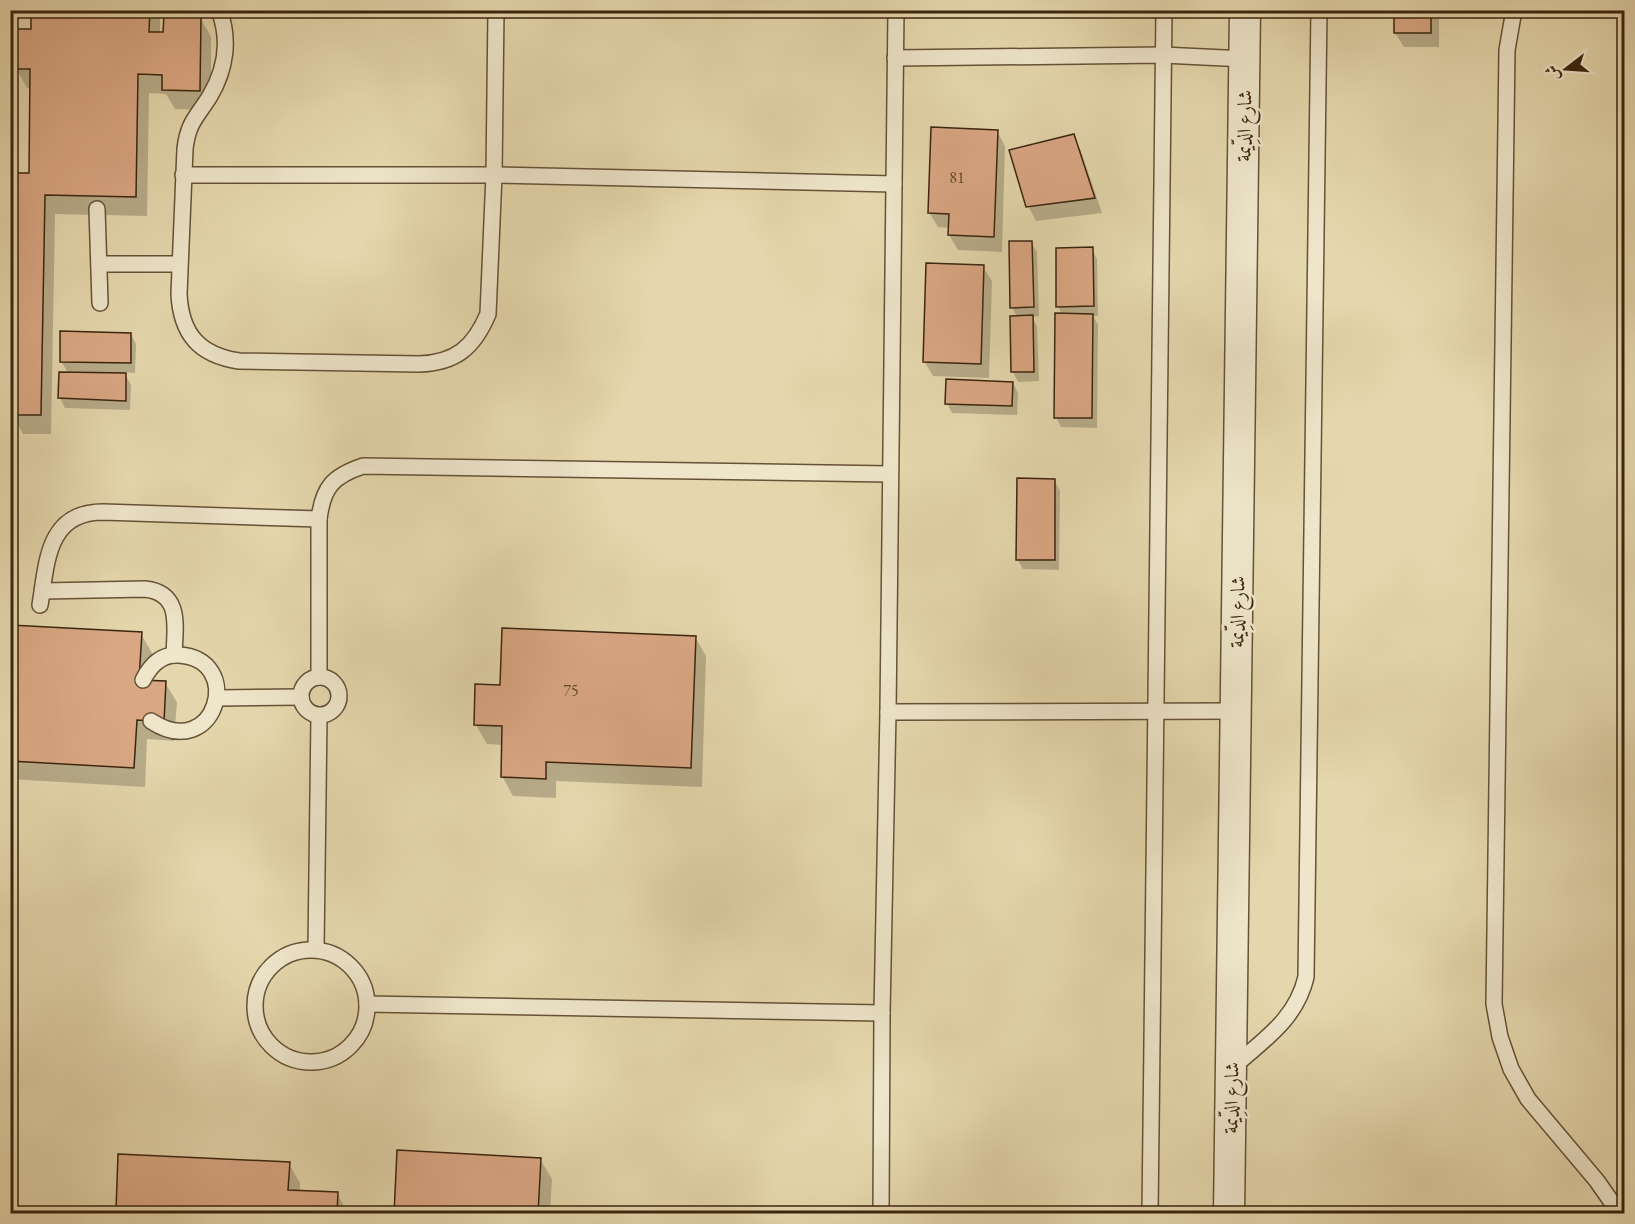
<svg xmlns="http://www.w3.org/2000/svg" width="1635" height="1224" viewBox="0 0 1635 1224" font-family="'EB Garamond',Amiri,serif">
  <rect width="100%" height="100%" fill="#e5d7ad"/>
  <filter id="stains"><feTurbulence type="fractalNoise" baseFrequency=".00333" numOctaves="4"/><feColorMatrix values="0 0 0 0 .2 0 0 0 0 .09 0 0 0 0 .02 0 0 0 .5 -.17"/></filter>
  <radialGradient id="worn" r=".72"><stop offset=".6" stop-color="#630" stop-opacity="0"/><stop offset="1" stop-color="#630" stop-opacity=".3"/></radialGradient>
  <!-- shadow -->
  <g fill="#0003">
    <path d="M33 10H160V34L200 17 211 37V110L175 109 166 94 149 93 147 216 55 214 51 434H23L12 414 30 175 31 88H27L16 68 32 31Z"/>
    <path d="M1395 10H1439V47H1404L1395 33Z"/>
    <path d="M997 131 1005 146 1002 252 958 250 949 235 950 228 938 227 929 212Z"/>
    <path d="M1073 136 1081 151 1102 213 1036 221 1028 206Z"/>
    <path d="M1031 242 1037 252 1039 316 1032 317 1037 326 1039 381 1018 382 1013 372 1011 317H1017L1012 307Z"/>
    <path d="M1092 249 1097 259 1098 316H1093L1098 325 1097 428 1061 427 1056 417 1062 315 1058 306Z"/>
    <path d="M983 267 992 281 989 378 933 376 924 361Z"/>
    <path d="M131 334 136 344 135 373 124 372 131 385 130 410 65 408 60 398V373H68L61 361Z"/>
    <path d="M1013 383 1018 393 1017 415 952 413 947 403Z"/>
    <path d="M1055 481 1060 491 1059 570 1023 569 1017 559Z"/>
    <path d="M10 627 141 634 152 653 151 682 165 683 177 702 174 741 147 739 145 787 10 779Z"/>
    <path d="M695 637 706 656 702 787 556 781V798L513 796 502 776 503 745 487 744 476 725 501 686Z"/>
    <path d="M540 1159 552 1179 550 1214H396Z"/>
    <path d="M289 1164 300 1183V1192L337 1193 348 1214H120L117 1209Z"/>
  </g>
  <!-- building -->
  <g fill="#daa784" stroke="#3b250e" stroke-width="1.5">
    <path d="M31 10H150L149 32H163L164 15 201 16 200 91 162 90V75L138 74 136 197 45 195 41 415H10V173H29L30 69H15V29H31Z"/>
    <rect x="1394" y="10" width="37" height="23"/>
    <path d="M931 127 998 130 994 237 948 235 949 214 928 213Z"/>
    <path d="M1074 134 1095 198 1026 207 1009 150Z"/>
    <path d="M1009 241H1032L1034 307 1010 308Z"/>
    <path d="M1093 247 1094 306 1056 307V248Z"/>
    <path d="M926 263 984 265 981 364 923 362Z"/>
    <path d="M1055 313 1093 314 1092 418H1054Z"/>
    <path d="M1033 315 1034 372H1011L1010 316Z"/>
    <path d="M60 331 131 333V363L60 362Z"/>
    <path d="M59 372 126 373V401L58 398Z"/>
    <path d="M946 379 1013 382 1012 406 945 404Z"/>
    <path d="M1017 478 1055 479V560H1016Z"/>
    <path d="M10 625 142 632 139 680 166 681 164 722 137 720 134 768 10 761Z"/>
    <path d="M502 628 696 636 691 768 546 762V779L501 777 502 726 474 725 475 684 500 685Z"/>
    <path d="M397 1150 541 1158 538 1214H394Z"/>
    <path d="M118 1154 290 1162 288 1190 338 1192 337 1214H194L116 1210Z"/>
  </g>
  <g fill="none" stroke-linecap="round" stroke-linejoin="round">
    <!-- lane casing -->
    <g stroke="#665236" stroke-width="18">
      <g id="lane">
        <path d="M219 10C230 39 226 69 210 96 197 117 188 122 185 149L179 294C181 334 199 355 239 361L419 364C456 363 474 347 488 314L494 175 496 10"/>
        <path d="M1514 10 1507 50 1494 1004 1500 1037 1511 1069 1528 1099 1597 1181 1620 1214"/>
        <path d="M895 58 1163 55 1245 59"/>
        <path d="M183 175H494L894 184"/>
        <path d="M97 209 100 303"/>
        <path d="M99 264H179"/>
        <path d="M43 591 145 589C182 593 175 626 174 655"/>
        <path d="M40 605C47 562 47 512 103 512L319 519"/>
        <circle cx="320" cy="696" r="19"/>
        <path d="M319 677V519C323 487 333 476 363 466L890 474"/>
        <path d="M143 680C150 666 161 654 178 655 246 658 216 764 151 721"/>
        <path d="M218 698 301 697"/>
        <path d="M888 712 1236 711"/>
        <path d="M316 949 319 716"/>
        <circle cx="311" cy="1006" r="56"/>
        <path d="M367 1004 882 1013"/>
        <path d="M1232 1068C1263 1040 1296 1020 1306 977L1319 10"/>
        <path d="M881 1214 882 1013 888 712 896 10"/>
        <path d="M1150 1214 1164 10"/>
      </g>
    </g>
    <!-- street casing -->
    <g stroke="#665236" stroke-width="33">
      <path id="street" d="M1229 1214 1245 10"/>
    </g>
    <!-- lane -->
    <use href="#lane" stroke="#eee5ca" stroke-width="15"/>
    <!-- street -->
    <use href="#street" stroke="#eee5ca" stroke-width="30"/>
  </g>
  <g text-anchor="middle" stroke-width="5" stroke-linejoin="round" paint-order="stroke">
    <!-- number labels -->
    <g font-size="16" fill="#63462c">
      <text x="957" y="183">81</text>
      <text x="571" y="696">75</text>
    </g>
    <!-- street labels -->
    <g font-size="20" fill="#3b250e" stroke="#eee5ca">
      <text transform="translate(1244 126) rotate(-89)" y="7">شارع الدِّيمة</text>
      <text transform="translate(1237 612) rotate(-89)" y="7">شارع الدِّيمة</text>
      <text transform="translate(1231 1098) rotate(-89)" y="7">شارع الدِّيمة</text>
    </g>
  </g>
  <!-- margin -->
  <rect width="1635" height="1224" fill="none" stroke="#e5d7ad" stroke-width="36"/>
  <rect x="12" y="12" width="1611" height="1200" fill="none" stroke="#3b250e" stroke-width="3"/>
  <rect x="18" y="18" width="1599" height="1188" fill="none" stroke="#3b250e" stroke-width="1.5"/>
  <!-- north arrow -->
  <g transform="translate(1566 69) rotate(253)" stroke="#eee5ca" stroke-width="4.5" paint-order="stroke">
  <path d="M0-4.5L10 22L0 15L-10 22Z" fill="#3b250e"/>
  <text y="-9" font-size="16" font-weight="bold" text-anchor="middle" fill="#3b250e">ش</text>
  </g>
  <rect width="100%" height="100%" filter="url(#stains)"/>
  <rect width="100%" height="100%" fill="url(#worn)"/>
</svg>
